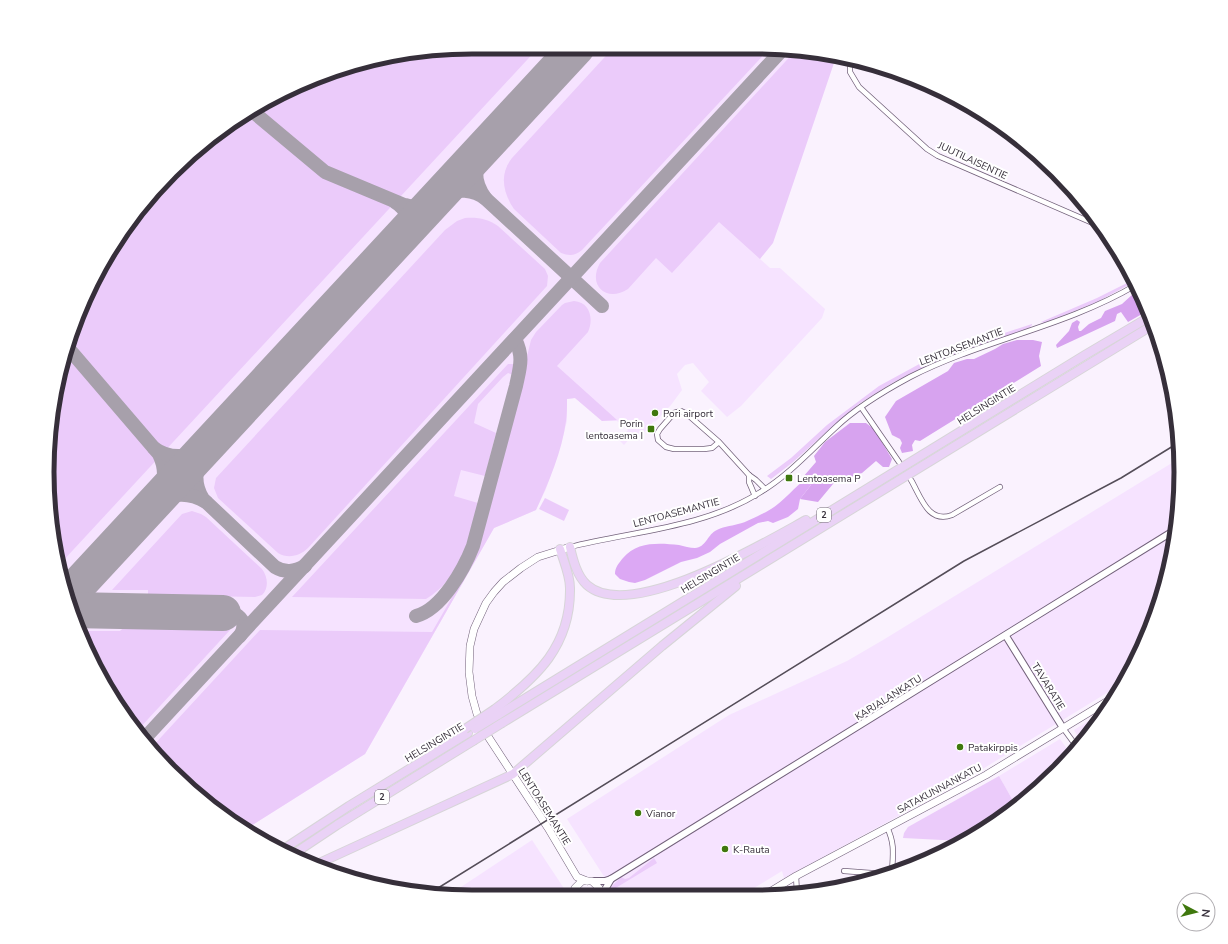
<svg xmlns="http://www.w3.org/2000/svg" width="1228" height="944" viewBox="0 0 1228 944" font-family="'Nunito Sans',sans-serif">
  <rect width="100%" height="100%" fill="#faf2fe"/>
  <!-- built -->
  <g fill="#f6e3ff">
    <path d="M472 47 784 48 836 57 760 259 770 268H780L825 309 822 318 741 406 727 417 701 391 709 382 693 363 685 365 677 374 682 390 671 405 655 422 654 421 638 439 633 435 624 445 619 440 628 430 626 427 617 421H602L575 398 567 399V421L559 451 546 489 536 510 494 528 365 754 246 829 172 773 119 708 70 609 48 500 55 389 91 284 119 236 171 172 259 104 362 62Z"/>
    <path d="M1180 458 1181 472 1173 555 1149 634 1123 683 963 781 784 878 782 871 746 893H606L615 888 605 878 567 819 729 715 847 661 883 640Z"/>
    <path d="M1108 709 1081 742 1074 730Z"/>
    <path d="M1060 739 1070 753 1072 754 1057 772 1016 806 999 776Z"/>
    <path d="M532 840 567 893H452Z"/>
  </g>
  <!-- green -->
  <g fill="#ebcbfa">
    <path d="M472 47H539L61 563 48 500 55 389 91 284 119 236 171 172 259 104 362 62Z"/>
    <path d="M614 47 770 48 582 250C575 256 569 256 561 253L514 209C503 193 499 174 512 158Z"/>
    <path d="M796 50 836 57 773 243 760 259 719 222 672 273 656 258 628 289C607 303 587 286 600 263Z"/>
    <path d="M465 218C478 217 488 219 498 226L545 269 548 276 547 286 308 548C300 556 288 559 278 553L218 498 214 488 216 478 445 230 457 221Z"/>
    <path d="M1133 280 1134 282 1097 302 1045 323 1041 322 1097 298Z"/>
    <path d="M574 301C590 302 594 319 588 332L557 366 617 420 602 421 575 398 567 399C567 406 567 414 566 421 562 451 549 482 536 510L494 528 365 754 246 829 172 773 151 748 260 630 432 632 474 559 479 546 510 429 517 407 523 373 531 340 536 332 562 305 565 303Z"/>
    <path d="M1032 324V325L1029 328 941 359 894 382 859 404 831 428 792 463 771 479 767 476 791 458 827 425 879 386 923 362 944 353Z"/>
    <path d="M508 364H513C516 368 515 371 513 375L508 373 503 377 478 404 474 423 496 433 485 476 461 470 454 496 478 503C468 541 462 577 426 599L292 597Z"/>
    <path d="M545 498 569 510 564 521 539 509Z"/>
    <path d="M192 511 201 514 206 517 262 569C268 577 269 588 262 595L255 597 148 595V590H112L182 514Z"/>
    <path d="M123 628 230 630 137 731 119 708 81 631H120Z"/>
    <path d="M999 776 1016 806 992 825 962 841 903 838 904 833 908 827Z"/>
    <path d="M654 858 657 863 614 889 612 893 611 887 621 877 625 879 629 878Z"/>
  </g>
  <!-- forest -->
  <g fill="#d7a3ef">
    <path d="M1140 293 1149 310 1128 322 1121 312 1117 314 1115 321 1057 348 1056 345 1069 331 1072 323 1077 320 1080 322 1078 327 1079 331H1081L1089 324 1101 318 1105 311 1122 304 1133 294Z"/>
    <path d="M1017 340H1033L1042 342 1039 356 1041 366 920 441 915 440 912 445 913 451 902 453 900 448 902 443 900 439 892 435 885 417 896 401 948 371 954 363 967 359H974L995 349 1003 344Z"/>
    <path d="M850 423H866L874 429 892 459 889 467H883L876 461 862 473 833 484 818 502 800 499 811 485V479L808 477H803L816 462 814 456 825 442Z"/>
  </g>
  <!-- water -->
  <path fill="#dca8f4" d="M808 477 811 480V485L800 499 798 509 788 517 773 523 768 521 758 523 720 544 710 552 697 558 681 562 645 580 635 583 629 582 620 579 615 574C615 567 619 563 623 558 637 541 660 543 679 545 684 546 690 548 695 548 706 547 707 536 715 531 721 527 731 526 738 524 747 522 757 516 766 512 783 503 793 488 808 477Z"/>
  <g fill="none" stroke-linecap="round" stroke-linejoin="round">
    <!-- taxiway -->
    <g stroke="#a7a0ab" stroke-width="14">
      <path d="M251 110 325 172 404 205C410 206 419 209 426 207 431 205 436 199 442 196 456 188 474 189 486 199L602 306"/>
      <path d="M486 199C471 180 474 161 488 143"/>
      <path d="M395 202C410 211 409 223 401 237"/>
      <path d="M69 349 159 454C168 472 164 488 153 504"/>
      <path d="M209 445C196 462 191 480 203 499L275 567C285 573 294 572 305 566"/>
      <path d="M154 448C170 460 191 458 207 446"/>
      <path d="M153 504C171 493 188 491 206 502"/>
      <path d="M233 613C244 618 246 626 240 636"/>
      <path d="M416 616C442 609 464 569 473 546L516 386C520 367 524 357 515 339"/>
      <path d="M144 739 784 48"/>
    </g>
    <!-- runway -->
    <g stroke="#a7a0ab" stroke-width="36">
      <path d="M67 597 577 47"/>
      <path d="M70 610 223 613"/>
    </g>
    <!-- minor casing -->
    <g stroke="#73627b" stroke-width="6">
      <g id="minor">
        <path d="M850 59V72L859 87 927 149 938 156 1102 227"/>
        <path d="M861 407 899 462"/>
        <path d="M719 442 712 448 704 449H674L666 447 658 440 657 434 660 429 674 413 681 411 687 414 719 442 749 475 756 480 765 489"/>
        <path d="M749 475V482L755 496"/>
        <path d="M911 480C921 497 928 524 952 515L1000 487"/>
        <path d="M570 547C633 531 703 528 759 493 788 476 811 450 836 427 857 407 884 391 910 377 982 340 1065 327 1136 285"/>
        <path d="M1063 728 1077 747"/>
        <path d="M887 827C895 844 893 854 892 872"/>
        <path d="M844 871 885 874"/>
        <path d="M796 876 797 893"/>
      </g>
    </g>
    <!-- tertiary casing -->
    <g stroke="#73627b" stroke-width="8">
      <g id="tertiary">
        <path d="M1006 636 1063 728"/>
        <path d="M592 881H605L611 879 1175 530"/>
        <path d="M603 893 611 879"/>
      </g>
    </g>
    <!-- secondary casing -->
    <g stroke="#73627b" stroke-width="8">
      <g id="secondary">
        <path d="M570 547 538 557 521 568 503 582 494 592 486 603 474 629 470 646 469 672 472 696 477 714 489 738 548 828 577 877 587 881"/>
        <path d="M575 888 582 881H592L599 888 601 893"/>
        <path d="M768 893 796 876 986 775 1116 696"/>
      </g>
    </g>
    <!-- trunk casing -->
    <g stroke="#d7d5d8" stroke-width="10">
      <g id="trunk">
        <path d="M570 547C573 560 577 576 587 585 630 623 764 543 806 520"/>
        <path d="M495 709C537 677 571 646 570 588 570 575 564 562 560 549"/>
        <path d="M498 715 1085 355 1151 316"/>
        <path d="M502 723 1153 325"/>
        <path d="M282 850 349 806 468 733"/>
        <path d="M292 855 337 825 473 741"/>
        <path d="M315 865 513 774 662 646 736 586"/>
      </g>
    </g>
    <!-- minor -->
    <use href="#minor" stroke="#fff" stroke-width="4.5"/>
    <!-- tertiary -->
    <use href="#tertiary" stroke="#fff" stroke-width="6"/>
    <!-- secondary -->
    <use href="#secondary" stroke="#fff" stroke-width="7"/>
    <!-- trunk -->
    <use href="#trunk" stroke="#ead2f6" stroke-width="8"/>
    <!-- rail -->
    <path stroke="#544d58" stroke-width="1.5" d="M430 893 964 561 1121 478 1178 443"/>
    <!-- trunk-bridge casing -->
    <g stroke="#d7d5d8" stroke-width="10" stroke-linecap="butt">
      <g id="trunk-bridge">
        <path d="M465 729 495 709"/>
        <path d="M475 729 498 715"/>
        <path d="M473 741 502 723"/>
      </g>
    </g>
    <!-- trunk-bridge -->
    <use href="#trunk-bridge" stroke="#ead2f6" stroke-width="8"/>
  </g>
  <!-- markers -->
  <g fill="#3f780d" stroke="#fff" stroke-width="1.5">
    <circle cx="655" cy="413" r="4"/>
    <rect x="647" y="425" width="8" height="8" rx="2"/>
    <rect x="785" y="474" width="8" height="8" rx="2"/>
    <circle cx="960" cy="747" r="4"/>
    <circle cx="638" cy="813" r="4"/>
    <circle cx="725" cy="849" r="4"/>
  </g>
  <g text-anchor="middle" stroke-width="4" stroke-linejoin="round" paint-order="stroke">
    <!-- shield labels -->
    <g fill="#fff" stroke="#726d75" stroke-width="1">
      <rect x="817" y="508" width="14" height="14" rx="3"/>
      <rect x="375" y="790" width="14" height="14" rx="3"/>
    </g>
    <g font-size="9" font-weight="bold" fill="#362f3a">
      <text x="824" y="518">2</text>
      <text x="382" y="800">2</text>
    </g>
    <!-- street labels -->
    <g font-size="10" fill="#362f3a" stroke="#fff">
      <text transform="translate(973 160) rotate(25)" y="4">JUUTILAISENTIE</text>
      <text transform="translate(961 346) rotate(-21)" y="4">LENTOASEMANTIE</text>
      <text transform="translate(986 404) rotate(-32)" y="4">HELSINGINTIE</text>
      <text transform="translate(676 512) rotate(-15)" y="4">LENTOASEMANTIE</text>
      <text transform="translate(710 573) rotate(-31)" y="4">HELSINGINTIE</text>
      <text transform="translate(1049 686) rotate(58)" y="4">TAVARATIE</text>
      <text transform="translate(888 697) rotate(-32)" y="4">KARJALANKATU</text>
      <text transform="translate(434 742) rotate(-31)" y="4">HELSINGINTIE</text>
      <text transform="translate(939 788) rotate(-28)" y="4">SATAKUNNANKATU</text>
      <text transform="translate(545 806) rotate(58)" y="4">LENTOASEMANTIE</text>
    </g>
    <!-- poi labels -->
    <g font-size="10" fill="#362f3a" stroke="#fff" text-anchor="start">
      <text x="663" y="417">Pori airport</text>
      <text x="643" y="427" text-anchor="end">Porin<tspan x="643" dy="12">lentoasema I</tspan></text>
      <text x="797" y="482">Lentoasema P</text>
      <text x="968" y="751">Patakirppis</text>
      <text x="646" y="817">Vianor</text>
      <text x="733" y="853">K-Rauta</text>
    </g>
  </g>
  <!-- crop -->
  <path d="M0 0H1228V944H0ZM472 54H756A418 418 0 0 1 1174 472V472A418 418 0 0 1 756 890H472A418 418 0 0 1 54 472V472A418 418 0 0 1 472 54Z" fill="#fff" fill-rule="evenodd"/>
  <path fill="none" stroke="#362f3a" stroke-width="5" d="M472 54H756A418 418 0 0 1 1174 472V472A418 418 0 0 1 756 890H472A418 418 0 0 1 54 472V472A418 418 0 0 1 472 54Z"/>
  <!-- north arrow -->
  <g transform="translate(1196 912) rotate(97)"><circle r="19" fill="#ffffff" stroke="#afacb0"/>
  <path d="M0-3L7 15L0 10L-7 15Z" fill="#3f780d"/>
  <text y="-6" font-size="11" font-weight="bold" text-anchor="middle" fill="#362f3a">N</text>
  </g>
</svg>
